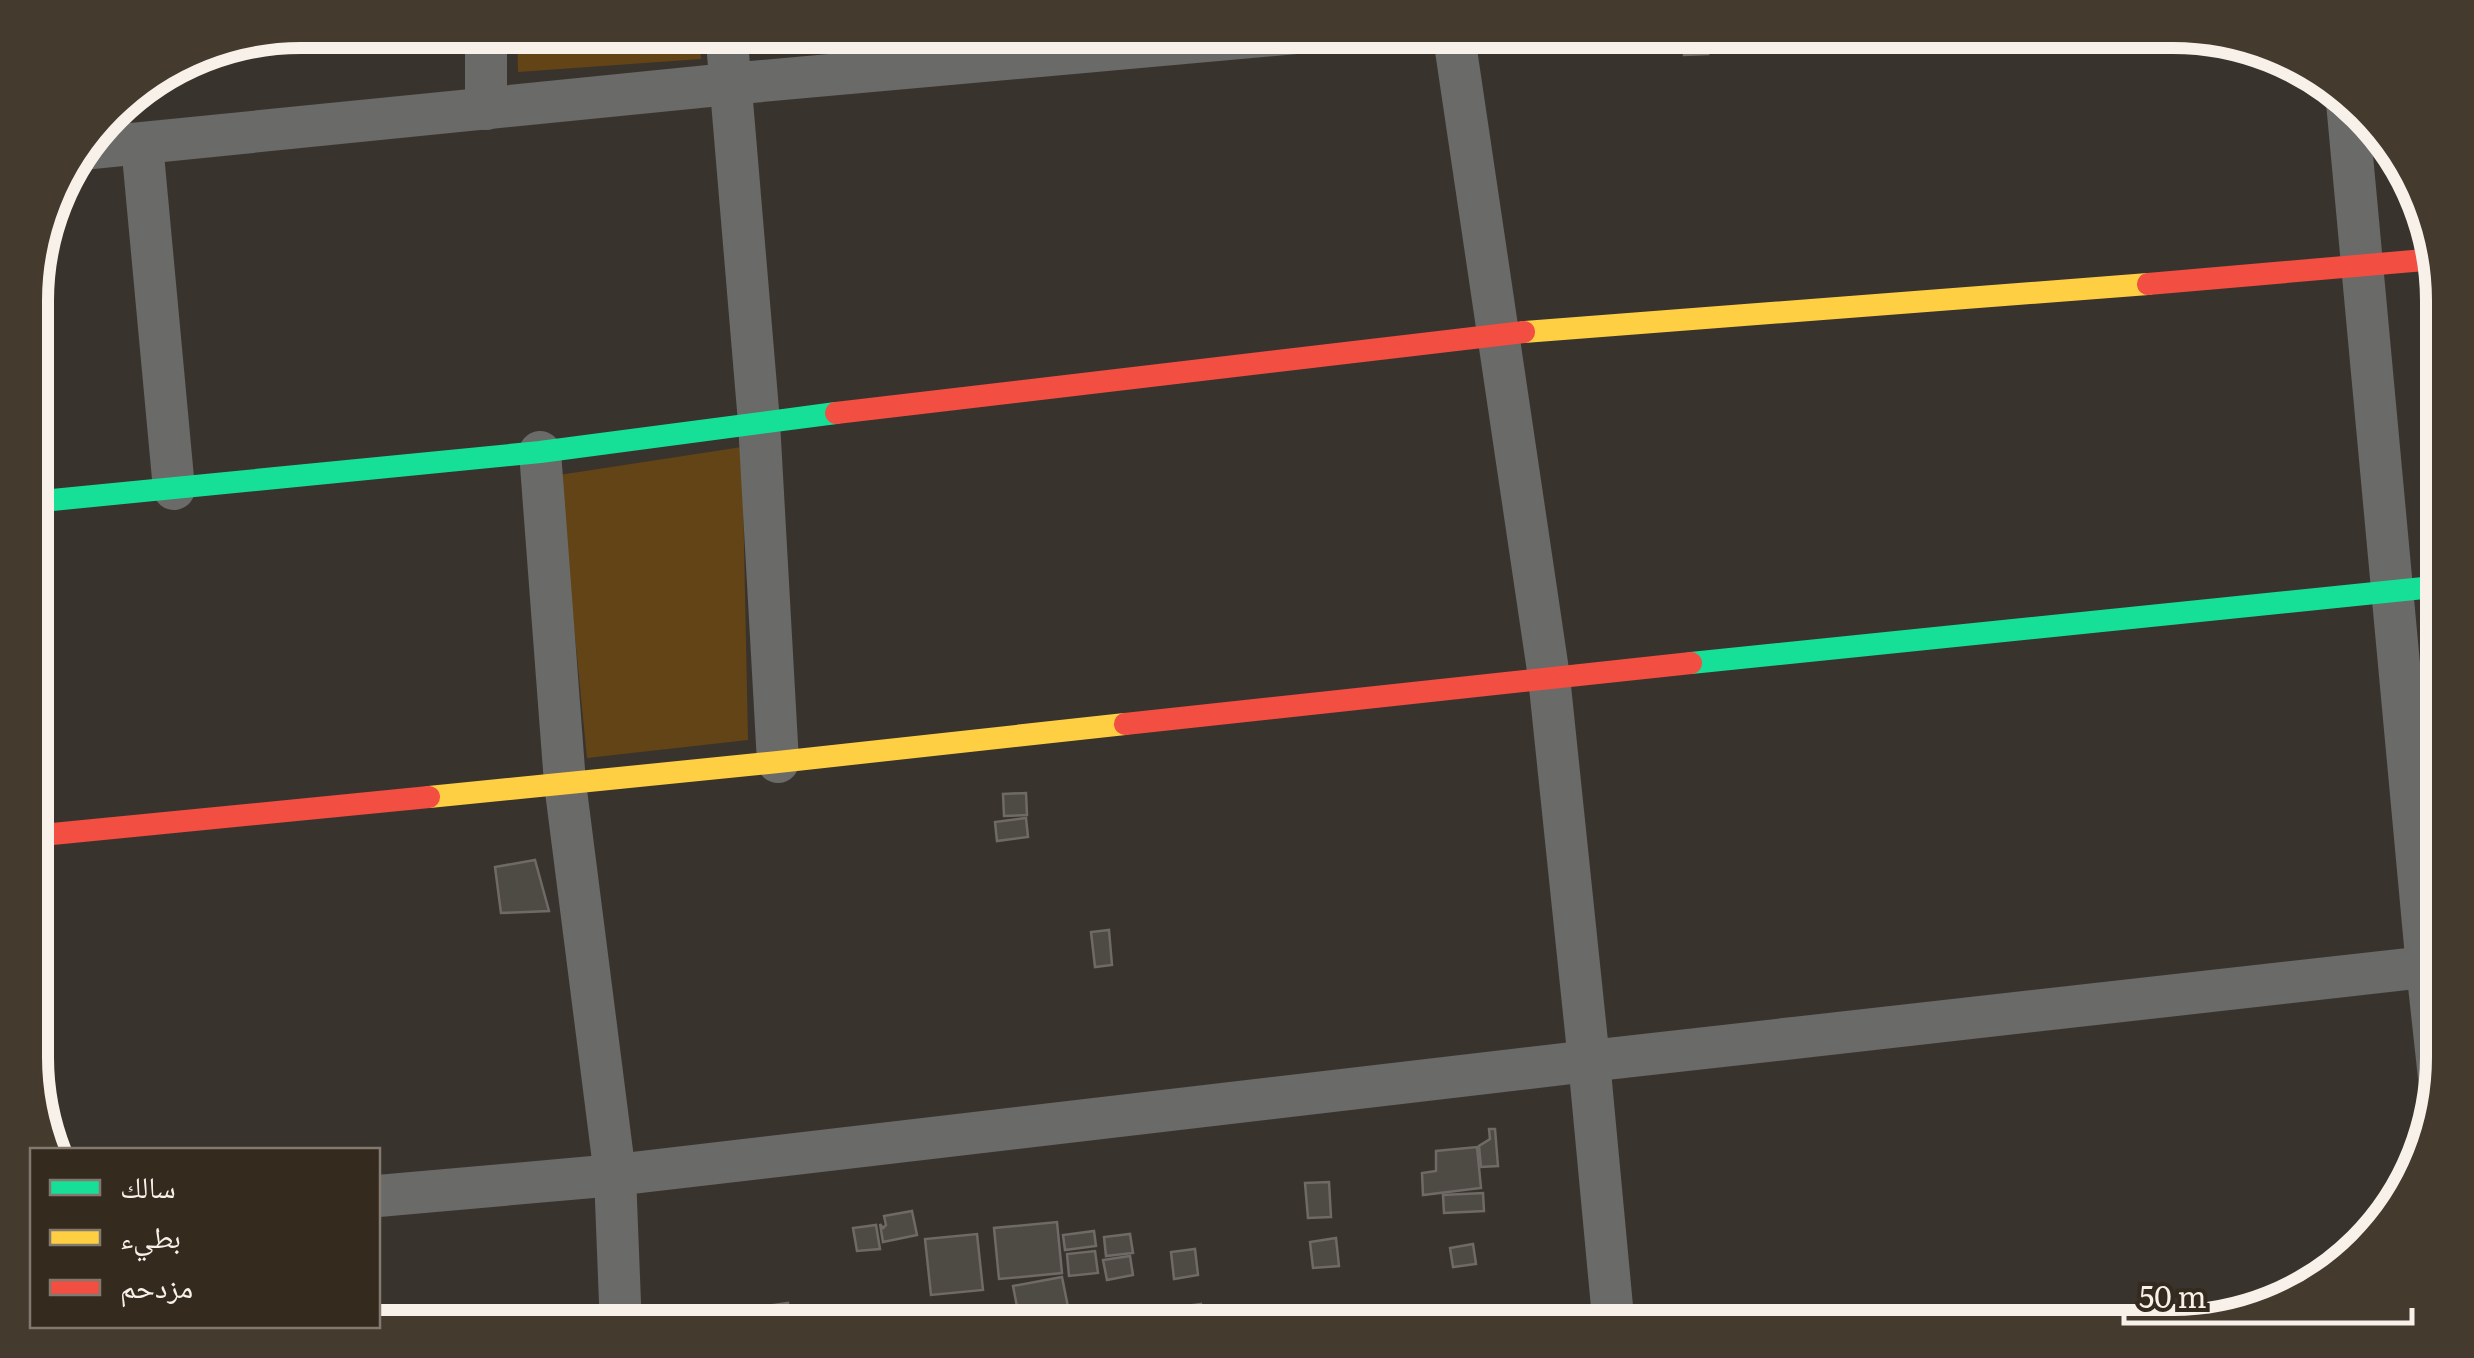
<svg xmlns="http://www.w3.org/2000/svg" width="2474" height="1358" viewBox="0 0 2474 1358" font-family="Literata,'Noto Naskh Arabic',serif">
  <rect width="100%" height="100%" fill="#39332d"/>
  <!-- green -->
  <g fill="#634416">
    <path d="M517 30H699L701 59 518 72Z"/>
    <path d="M742 447 748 740 587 758 559 475Z"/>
  </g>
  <!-- building -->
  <g fill="#4e4a44" stroke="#6f6a65" stroke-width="2.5">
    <path d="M1681 30H1706L1708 54 1684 55Z"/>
    <path d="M1026 793 1027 815 1004 816 1003 794Z"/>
    <path d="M1026 818 1028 837 997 841 995 822Z"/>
    <path d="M535 860 549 911 501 913 495 867Z"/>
    <path d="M1109 930 1112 965 1095 967 1091 932Z"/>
    <path d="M1489 1129H1495L1498 1166 1481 1167 1479 1146 1490 1139Z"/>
    <path d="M1477 1147 1481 1188 1423 1195 1422 1173 1436 1171V1151Z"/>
    <path d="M1329 1182 1331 1217 1308 1218 1305 1183Z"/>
    <path d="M1483 1193 1484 1211 1444 1213 1443 1195Z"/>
    <path d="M912 1211 917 1235 883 1242 880 1224 883 1228 886 1225 884 1216Z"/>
    <path d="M1057 1222 1062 1273 999 1279 994 1228Z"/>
    <path d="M876 1225 880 1249 857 1251 853 1228Z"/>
    <path d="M1094 1231 1096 1246 1065 1250 1063 1235Z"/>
    <path d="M977 1234 983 1290 931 1295 925 1239Z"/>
    <path d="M1130 1234 1133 1253 1106 1256 1104 1237Z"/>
    <path d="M1336 1238 1339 1266 1313 1268 1310 1242Z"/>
    <path d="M1473 1244 1476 1264 1453 1267 1450 1248Z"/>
    <path d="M1195 1249 1198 1275 1174 1279 1171 1252Z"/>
    <path d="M1095 1251 1098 1273 1069 1276 1067 1254Z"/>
    <path d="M1130 1256 1133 1275 1107 1280 1103 1260Z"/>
    <path d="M1062 1277 1069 1312 1020 1322 1013 1286Z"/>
    <path d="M788 1303 791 1322 768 1325 766 1306Z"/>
    <path d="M1201 1304 1205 1328H1183L1179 1307Z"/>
    <path d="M748 1307 750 1325 732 1328 729 1310Z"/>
    <path d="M1065 1316 1066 1328H1030L1029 1322Z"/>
  </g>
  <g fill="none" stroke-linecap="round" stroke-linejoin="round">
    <!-- street -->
    <g stroke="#6a6a69" stroke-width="42">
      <path d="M486 30V109"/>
      <path d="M726 30 759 422 778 762"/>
      <path d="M1453 30 1549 677 1589 1061 1614 1328"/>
      <path d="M2347 102 2427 967 2440 1087"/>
      <path d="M142 144 174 489"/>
      <path d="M82 149 729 84 1329 30"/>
      <path d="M540 452 565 783 615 1175 621 1328"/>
      <path d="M378 1196 615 1175 1589 1061 2443 965"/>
    </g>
    <!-- fast -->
    <g stroke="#16e098" stroke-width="22">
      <path d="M32 502 540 452 836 413"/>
      <path d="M1691 663 2443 586"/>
    </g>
    <!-- slow -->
    <g stroke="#ffcf43" stroke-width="22">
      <path d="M1524 332 2148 284"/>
      <path d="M429 797 778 762 1125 724"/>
    </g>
    <!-- jam -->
    <g stroke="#f24e42" stroke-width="22">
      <path d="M2148 284 2436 259"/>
      <path d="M836 413 1524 332"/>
      <path d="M1125 724 1691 663"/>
      <path d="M32 836 429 797"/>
    </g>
  </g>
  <!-- crop -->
  <path d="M0 0H2474V1358H0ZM301 48H2173A253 253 0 0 1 2426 301V1057A253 253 0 0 1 2173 1310H301A253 253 0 0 1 48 1057V301A253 253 0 0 1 301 48Z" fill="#443a2e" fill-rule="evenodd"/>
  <path fill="none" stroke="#f8f1e9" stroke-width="12" d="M301 48H2173A253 253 0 0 1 2426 301V1057A253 253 0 0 1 2173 1310H301A253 253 0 0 1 48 1057V301A253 253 0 0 1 301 48Z"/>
  <!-- legend -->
  <rect x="30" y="1148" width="350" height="180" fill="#342a1e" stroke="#827a6f" stroke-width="2.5"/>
  <rect x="50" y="1180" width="50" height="15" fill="#16e098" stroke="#827a6f" stroke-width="2.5"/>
  <text x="120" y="1198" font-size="30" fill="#f8f1e9">سالك</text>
  <rect x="50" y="1230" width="50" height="15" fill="#ffcf43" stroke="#827a6f" stroke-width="2.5"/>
  <text x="120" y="1248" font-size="30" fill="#f8f1e9">بطيء</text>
  <rect x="50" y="1280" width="50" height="15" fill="#f24e42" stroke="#827a6f" stroke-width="2.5"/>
  <text x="120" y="1298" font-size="30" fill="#f8f1e9">مزدحم</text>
  <!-- scale -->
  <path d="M2124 1308v15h288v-15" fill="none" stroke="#f8f1e9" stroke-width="5"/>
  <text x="2139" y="1308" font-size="30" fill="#f8f1e9" stroke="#342a1e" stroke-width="8" paint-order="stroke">50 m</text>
</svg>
